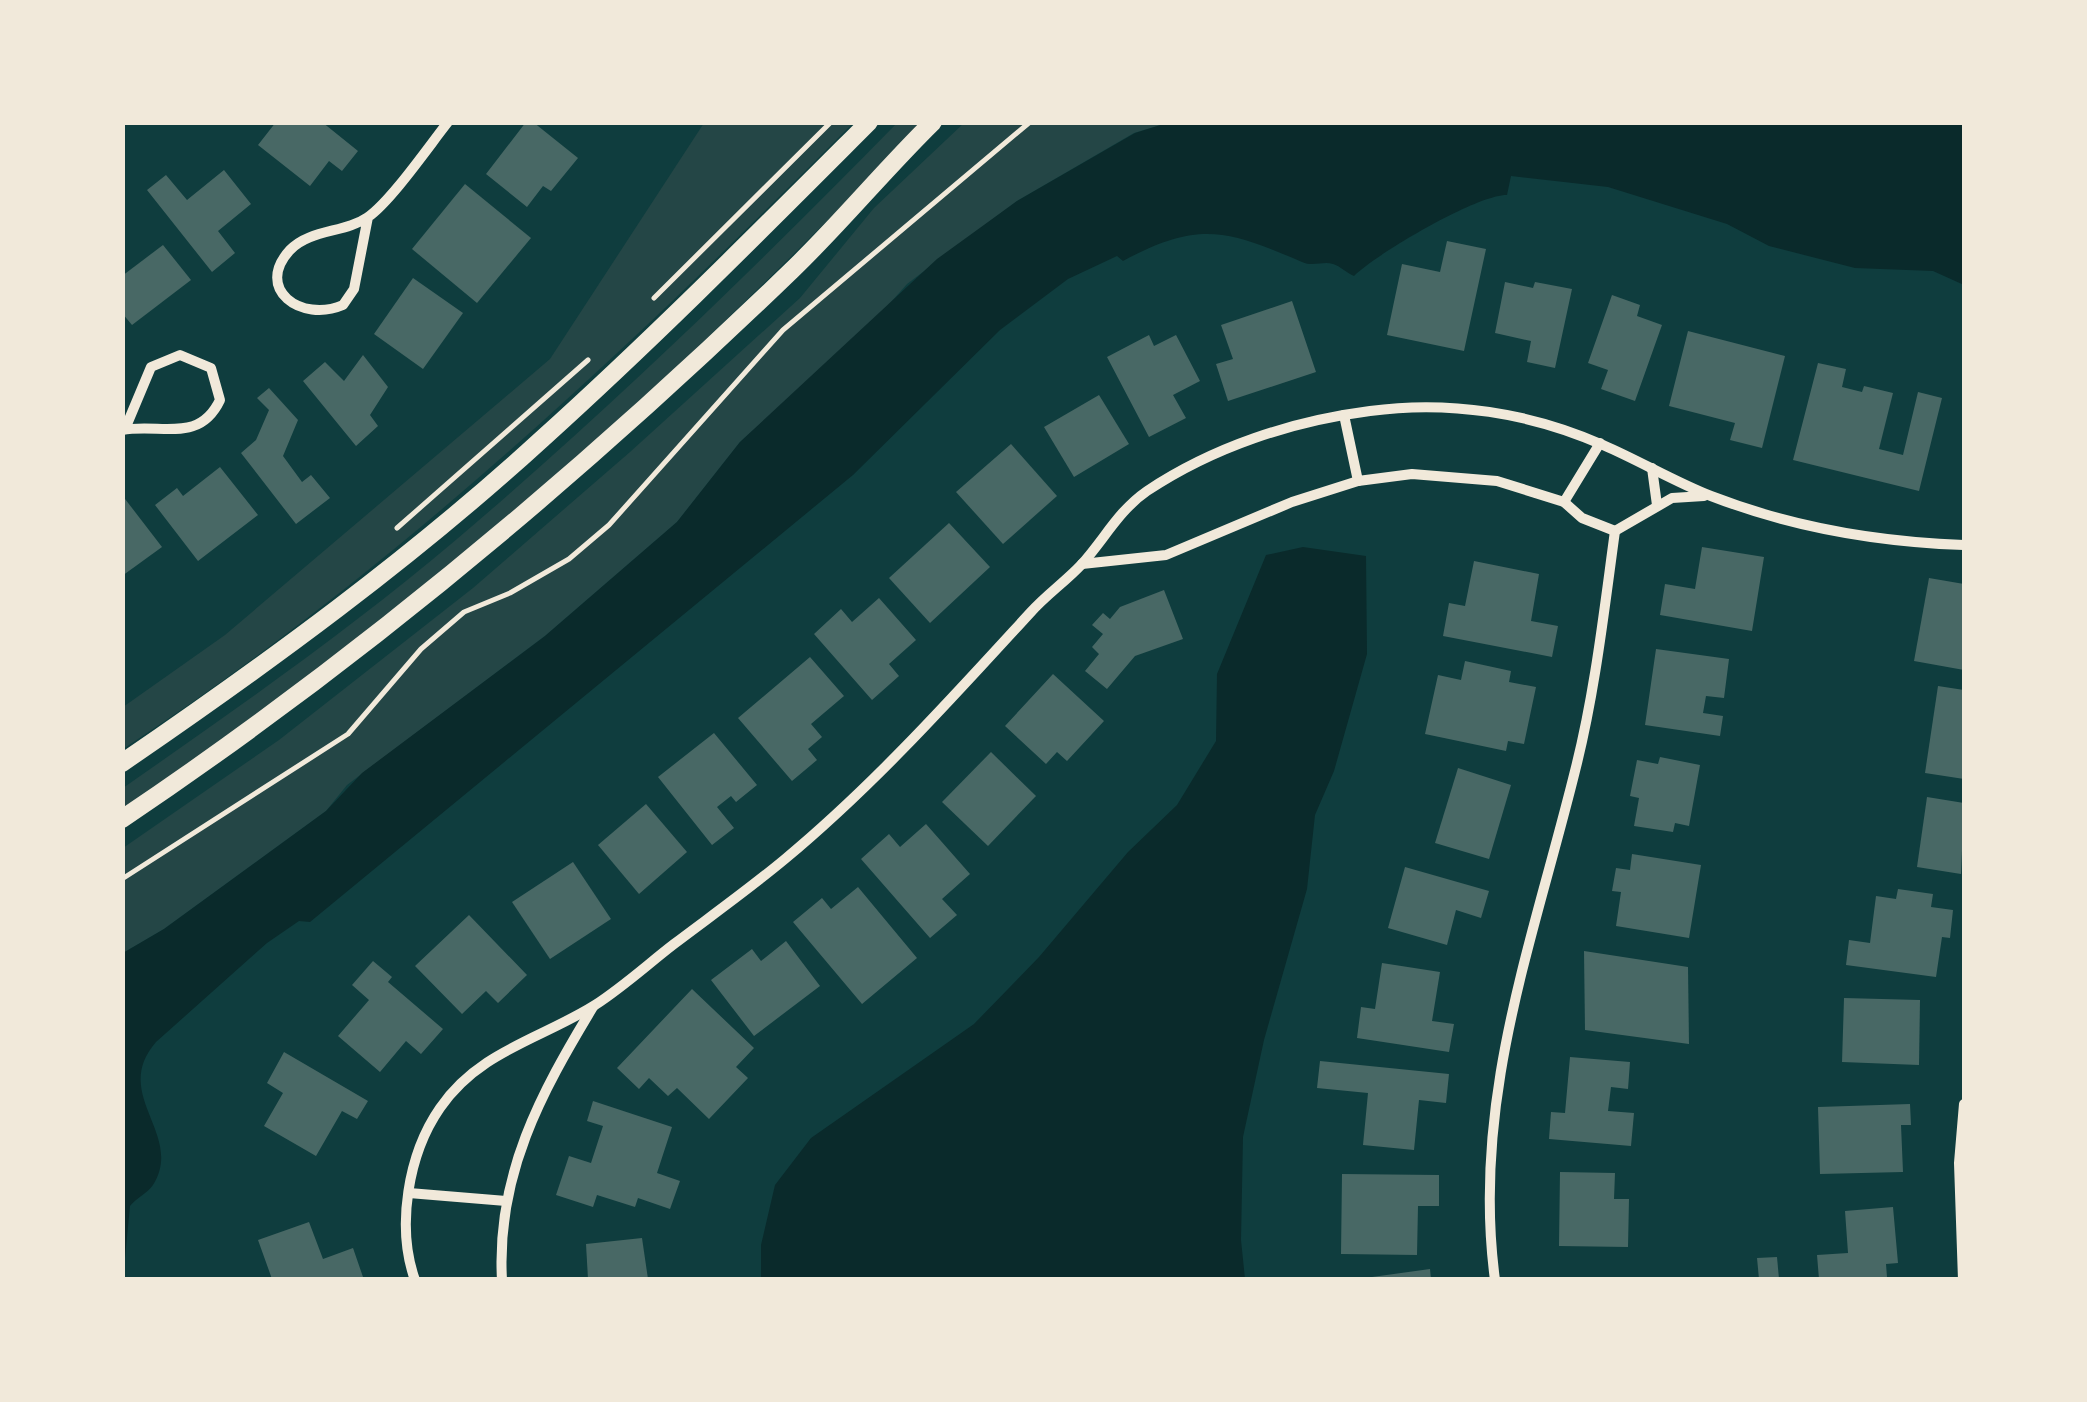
<svg xmlns="http://www.w3.org/2000/svg" width="2087" height="1402" viewBox="0 0 2087 1402" font-family="Signika,sans-serif">
  <rect width="100%" height="100%" fill="#0f3d3e"/>
  <!-- green -->
  <g fill="#244646">
    <path d="M704 123H853C628 350 391 574 123 749V707L225 635 550 359Z"/>
    <path d="M897 123H924C778 272 628 419 468 553 358 645 240 728 123 810V788C236 709 351 629 457 539 611 408 756 267 897 123Z"/>
    <path d="M964 123H1167L1134 133 1017 201 907 284 869 327 740 442 677 522 545 636 347 785 326 811 164 929 123 953V848L279 740 473 588 630 452 800 298 874 208Z"/>
  </g>
  <!-- water -->
  <g fill="#0a2a2b">
    <path d="M1167 123H1964V285L1933 271 1855 268 1769 246 1727 224 1608 187 1511 176 1507 195C1478 194 1376 254 1354 276 1347 273 1340 266 1333 264 1323 261 1313 267 1302 262 1227 230 1199 220 1123 261L1117 256 1068 279 1000 330 853 475 310 922 299 921 267 943 156 1042C110 1095 185 1134 153 1185 148 1193 136 1198 130 1206L123 1279V953L164 929 326 811 362 773 545 636 677 522 740 442 937 259 1017 201 1135 133Z"/>
    <path d="M1303 547 1366 556 1367 654 1334 771 1315 815 1307 889 1264 1040 1243 1137 1241 1240 1245 1279H761V1245L775 1185 811 1138 974 1024 1039 957 1128 852 1177 805 1216 741 1217 674 1266 555Z"/>
  </g>
  <!-- building -->
  <g fill="#486865">
    <path d="M276 122H322L358 151 342 171 329 161 310 186 258 145Z"/>
    <path d="M526 122H533L578 158 551 191 543 186 527 207 486 174Z"/>
    <path d="M224 170 251 204 218 231 235 253 212 272 147 190 166 175 187 200Z"/>
    <path d="M465 184 531 238 477 303 412 249Z"/>
    <path d="M1447 241 1486 249 1464 351 1387 335 1402 264 1440 272Z"/>
    <path d="M163 245 191 280 132 325 122 313V276Z"/>
    <path d="M413 278 463 313 423 369 374 334Z"/>
    <path d="M1505 282 1533 288 1535 282 1572 289 1555 368 1527 362 1531 341 1495 333Z"/>
    <path d="M1612 295 1640 305 1637 316 1662 325 1635 401 1601 389 1608 370 1588 363Z"/>
    <path d="M1292 301 1316 372 1228 401 1216 364 1233 359 1221 325Z"/>
    <path d="M1688 331 1785 356 1762 448 1730 440 1735 423 1669 406Z"/>
    <path d="M1149 335 1154 346 1176 335 1200 381 1173 395 1186 418 1149 437 1107 357Z"/>
    <path d="M363 355 388 387 370 415 378 426 356 446 303 381 325 362 344 381Z"/>
    <path d="M1818 363 1846 369 1842 387 1862 392 1864 386 1893 393 1879 449 1903 455 1918 392 1942 398 1919 491 1793 460Z"/>
    <path d="M269 388 298 420 283 456 302 482 311 475 330 498 296 524 241 453 256 440 269 410 257 398Z"/>
    <path d="M1099 395 1129 444 1074 477 1044 427Z"/>
    <path d="M1011 444 1057 496 1003 544 956 492Z"/>
    <path d="M220 467 258 515 198 561 155 505 177 488 183 496Z"/>
    <path d="M122 495 162 547 122 576Z"/>
    <path d="M949 523 990 567 930 623 889 578Z"/>
    <path d="M1702 547 1764 557 1752 631 1660 615 1665 584 1695 589Z"/>
    <path d="M1474 561 1539 574 1531 621 1558 626 1552 657 1443 636 1449 603 1465 606Z"/>
    <path d="M1929 578 1964 584V670L1914 661Z"/>
    <path d="M1164 590 1183 639 1135 656 1107 689 1085 671 1099 654 1092 647 1103 634 1092 625 1103 613 1110 619 1120 607Z"/>
    <path d="M879 598 916 640 889 664 899 676 872 700 814 634 841 609 852 622Z"/>
    <path d="M1656 649 1729 659 1724 698 1706 696 1703 713 1723 716 1720 736 1645 725Z"/>
    <path d="M810 657 844 696 811 724 822 737 808 749 817 760 792 781 738 718Z"/>
    <path d="M1465 661 1511 671 1509 682 1536 687 1524 744 1508 741 1506 751 1425 734 1438 675 1461 680Z"/>
    <path d="M1053 674 1104 721 1067 761 1057 752 1046 764 1005 726Z"/>
    <path d="M1938 686 1964 690V779L1925 773Z"/>
    <path d="M714 733 757 785 736 802 731 796 717 807 734 828 712 845 658 777Z"/>
    <path d="M991 752 1036 796 988 846 942 802Z"/>
    <path d="M1660 757 1700 765 1689 826 1675 823 1673 832 1634 826 1639 798 1630 796 1637 760 1658 764Z"/>
    <path d="M1458 768 1511 785 1489 859 1435 843Z"/>
    <path d="M1927 797 1964 803 1961 874 1917 867Z"/>
    <path d="M646 804 687 852 639 894 598 845Z"/>
    <path d="M926 824 970 874 942 899 957 915 930 938 861 859 889 834 900 847Z"/>
    <path d="M1632 854 1701 865 1689 938 1616 926 1621 892 1612 891 1616 868 1630 870Z"/>
    <path d="M573 862 611 919 550 959 512 902Z"/>
    <path d="M1405 867 1489 891 1481 918 1456 910 1447 945 1388 928Z"/>
    <path d="M858 887 917 958 862 1004 793 922 822 898 831 909Z"/>
    <path d="M1898 889 1933 894 1931 907 1953 910 1950 938 1942 937 1936 977 1846 965 1849 940 1870 943 1876 896 1896 899Z"/>
    <path d="M469 915 527 975 498 1003 486 991 462 1014 415 966Z"/>
    <path d="M786 941 820 986 754 1036 711 980 752 949 761 961Z"/>
    <path d="M1584 951 1688 967 1689 1044 1585 1030Z"/>
    <path d="M373 961 392 977 388 982 443 1029 421 1054 406 1041 380 1072 338 1036 369 1000 352 985Z"/>
    <path d="M1382 963 1440 972 1432 1021 1454 1024 1449 1052 1357 1038 1361 1007 1375 1009Z"/>
    <path d="M692 989 754 1048 736 1067 748 1078 709 1119 677 1088 668 1096 649 1078 639 1089 617 1068Z"/>
    <path d="M1844 998 1920 1000 1919 1065 1842 1062Z"/>
    <path d="M284 1052 368 1101 357 1119 342 1111 316 1156 264 1126 283 1093 267 1083Z"/>
    <path d="M1570 1057 1630 1062 1628 1089 1611 1087 1608 1111 1634 1113 1631 1146 1549 1139 1551 1112 1565 1113Z"/>
    <path d="M1320 1061 1449 1074 1446 1103 1419 1100 1414 1150 1363 1145 1368 1093 1317 1088Z"/>
    <path d="M593 1101 672 1127 657 1173 680 1181 670 1209 638 1198 635 1207 597 1195 593 1207 556 1195 569 1156 591 1163 603 1126 587 1121Z"/>
    <path d="M1910 1104 1911 1125H1901L1903 1172 1820 1174 1818 1107Z"/>
    <path d="M1560 1172 1615 1173 1614 1199H1629L1628 1247 1559 1246Z"/>
    <path d="M1342 1174 1439 1175V1206H1418L1417 1255 1341 1254Z"/>
    <path d="M1893 1207 1898 1263 1886 1264 1887 1277 1819 1279 1817 1255 1848 1253 1845 1211Z"/>
    <path d="M309 1222 323 1259 353 1248 363 1277 272 1279 258 1240Z"/>
    <path d="M642 1238 648 1279H588L586 1244Z"/>
    <path d="M1777 1257 1779 1279H1759L1757 1258Z"/>
    <path d="M1430 1269 1431 1279H1372V1277Z"/>
  </g>
  <g fill="none" stroke-linecap="round" stroke-linejoin="round">
    <!-- path -->
    <g stroke="#f1e9da" stroke-width="5">
      <path d="M654 298 831 122"/>
      <path d="M397 528 588 360"/>
      <path d="M122 879 348 734 421 649 464 612 510 593 569 559 609 525 783 330 1030 122"/>
    </g>
    <!-- minor -->
    <g stroke="#f1e9da" stroke-width="10">
      <path d="M368 217 354 289 343 305C301 323 254 289 290 250 310 229 345 233 368 217 391 201 429 146 448 122"/>
      <path d="M1344 415 1358 481"/>
      <path d="M122 430C161 423 199 444 220 400L211 368 180 355 151 367 125 429"/>
      <path d="M1652 468 1657 505"/>
      <path d="M1564 502 1600 443"/>
      <path d="M1615 531 1672 498 1704 496"/>
      <path d="M1082 564 1166 555 1292 502 1358 481 1412 474 1497 481 1564 502 1582 518 1615 531"/>
      <path d="M409 1193 506 1201"/>
      <path d="M415 1280C396 1227 408 1154 440 1108 479 1051 541 1039 595 1005 623 987 648 964 674 944 711 916 749 889 785 859 874 785 952 698 1030 613 1046 595 1065 582 1081 565 1104 540 1118 511 1147 491 1213 447 1292 421 1370 411 1449 400 1531 413 1603 445 1640 461 1675 482 1711 496 1791 527 1880 542 1964 545"/>
      <path d="M502 1280C496 1175 541 1093 593 1007"/>
      <path d="M1495 1280C1471 1101 1533 941 1575 771 1595 693 1604 611 1615 531"/>
      <path d="M1963 1280 1959 1163 1964 1104"/>
    </g>
    <!-- tertiary -->
    <g stroke="#f1e9da" stroke-width="18">
      <path d="M122 763C268 663 412 558 542 439 655 337 761 230 869 122"/>
      <path d="M122 819C363 657 583 472 791 271 840 224 884 170 933 122"/>
    </g>
  </g>
  <!-- border -->
  <rect width="2087" height="1402" fill="none" stroke="#f1e9da" stroke-width="250"/>
</svg>
